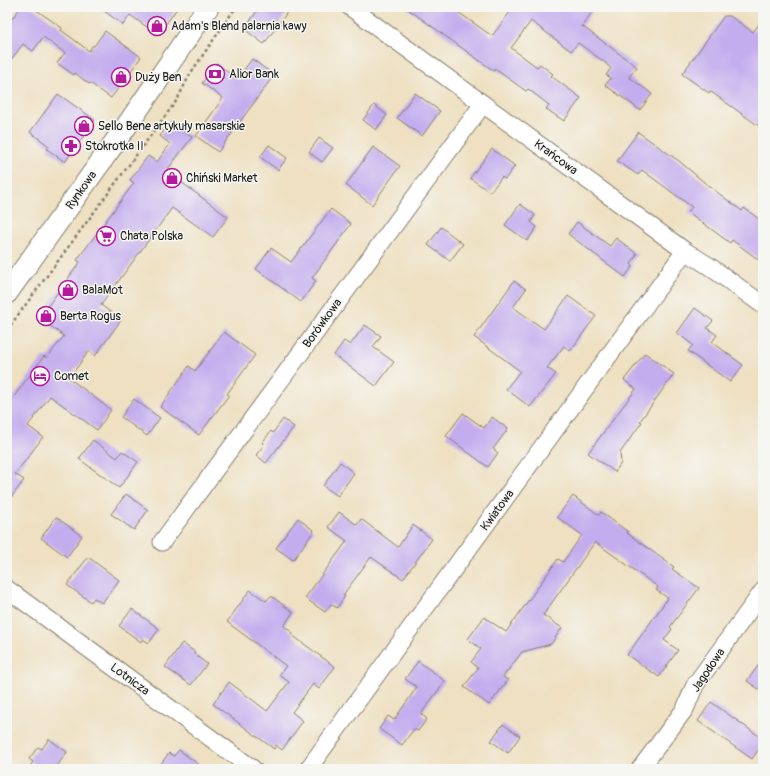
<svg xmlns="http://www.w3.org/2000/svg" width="770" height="776" viewBox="0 0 770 776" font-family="Pangolin,sans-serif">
  <rect width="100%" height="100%" fill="#f6f6f2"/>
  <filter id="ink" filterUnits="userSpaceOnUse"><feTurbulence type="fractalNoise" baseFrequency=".025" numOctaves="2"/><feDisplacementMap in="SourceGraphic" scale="8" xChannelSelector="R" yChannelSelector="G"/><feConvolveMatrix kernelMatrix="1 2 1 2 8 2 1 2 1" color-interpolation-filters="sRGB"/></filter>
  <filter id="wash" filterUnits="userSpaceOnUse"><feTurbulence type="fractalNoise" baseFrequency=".012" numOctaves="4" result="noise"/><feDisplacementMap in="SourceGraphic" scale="16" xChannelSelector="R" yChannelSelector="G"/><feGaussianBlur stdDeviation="0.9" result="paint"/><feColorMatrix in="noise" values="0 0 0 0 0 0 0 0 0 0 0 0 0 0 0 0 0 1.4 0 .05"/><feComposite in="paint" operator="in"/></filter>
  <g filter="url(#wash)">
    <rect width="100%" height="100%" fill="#eee0c1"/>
    <g id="blocks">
      <!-- building -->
      <g fill="#c4adee">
        <path d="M21 7H32L62 28 61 30 89 51 92 46H94L105 31 141 57 111 98 90 83 89 84 75 73 74 75 57 63 65 53 43 37 33 51 23 44 7 65V25Z"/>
        <path d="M99 7H178L158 35 130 15 123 25Z"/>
        <path d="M260 7H291L264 44 244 29Z"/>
        <path d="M405 7H451L492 36 513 8 511 7H596L582 26 637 67 629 77 652 94 640 110 605 85 611 78 606 75 611 68 607 65V64L578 43 571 51 531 21 511 48 537 67 540 64 553 74 551 76 581 98 564 121 546 109 549 105 528 89 526 91 495 69 494 71Z"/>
        <path d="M724 16H730L753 32 763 19V129L710 91 709 93 682 74Z"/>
        <path d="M252 59 274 75 218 152 196 136 223 98 202 83 216 63 237 79Z"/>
        <path d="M415 93 440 111 422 136 397 118Z"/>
        <path d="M58 94 95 120 65 162 47 149 49 146 30 132Z"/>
        <path d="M374 105 387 115 376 130 363 120Z"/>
        <path d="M171 122 192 137 168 169 170 171 169 173 228 217 213 237 172 208 101 305 121 320 95 356 89 351 69 378 111 410 97 430 50 396 28 426 43 437 15 474 24 480 7 503V406L44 356 47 358 64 336 39 318 80 262 77 260 134 183 130 180 148 156 157 162 170 144 160 136Z"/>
        <path d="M638 132 679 161 705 183 742 211 744 208 763 222V263L732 240 730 243 688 212 692 207 642 170 638 175 617 161Z"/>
        <path d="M319 138 333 148 322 162 309 152Z"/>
        <path d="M269 145 287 158 278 170 260 157Z"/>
        <path d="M373 147 400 166 372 205 346 185Z"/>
        <path d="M492 149 515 166 505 179 502 177 490 192 470 178Z"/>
        <path d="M520 204 535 215 531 222 537 227 527 241 505 225Z"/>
        <path d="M331 209 351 224 312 278 316 281 301 302 256 269 271 248 291 262Z"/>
        <path d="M577 222 610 246 616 238 637 254 631 264 633 266 625 277 568 234Z"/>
        <path d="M441 227 463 244 450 261 428 245Z"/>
        <path d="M514 281 526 289 513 307 544 329 568 296 596 316 570 351 564 346 547 368 556 374 530 407 506 389 520 371 474 337Z"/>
        <path d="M695 308 713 321 707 328 717 335 712 342 743 365 730 382 688 351 693 345 677 333Z"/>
        <path d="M365 325 381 336 373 347 394 362 376 386 334 355 344 341 350 345Z"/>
        <path d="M224 332 255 355 227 394 229 395 199 435 160 407 189 366 195 371Z"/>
        <path d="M645 353 674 374 640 421 642 422 620 453 621 463 615 472 588 453 636 389 624 380Z"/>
        <path d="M134 399 160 418 147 436 121 417Z"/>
        <path d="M463 413 484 428 492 417 508 429 493 449 498 453 488 467 446 436Z"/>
        <path d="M283 419 294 427 266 463 256 455 264 445 262 443 271 431 273 433Z"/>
        <path d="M93 440 117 458 122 451 138 462 119 488 79 459Z"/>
        <path d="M340 462 354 473 338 496 323 486Z"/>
        <path d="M126 494 148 510 134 530 111 514Z"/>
        <path d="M573 496 599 515 601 512 628 532 627 533 674 567 672 569 699 588 670 627 672 629 664 640 678 650 659 677 627 655 668 598 656 590 658 587 595 542 543 615 562 628 551 644 522 652 503 677 508 680 489 705 464 687 478 668 471 662 481 649 468 639 484 617 506 632 558 559 563 562 582 535 557 517Z"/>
        <path d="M339 512 357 525 361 519 398 547 413 525 432 539 403 579 371 557 343 595 345 596 337 608 331 604 325 612 305 598 347 541 328 527Z"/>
        <path d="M56 517 82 536 67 557 41 538Z"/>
        <path d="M298 518 314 531 293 560 276 548Z"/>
        <path d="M88 557 119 580 102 603 94 598 91 602 67 585Z"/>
        <path d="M250 590 266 601 271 596 293 612 284 626 293 633 292 635 335 667 319 689 313 684 292 712 303 721 282 750 276 745 274 749 213 704 229 682 267 711 289 682 279 675 286 666 227 622Z"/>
        <path d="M132 609 159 629 149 643 143 639 141 642 119 626Z"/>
        <path d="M182 643 195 652 194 654 207 664 191 685 165 667Z"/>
        <path d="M763 659V692L747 681Z"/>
        <path d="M418 661 445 681 421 714 427 719 418 731 414 729 402 745 379 729 388 716 394 720 417 687 405 679Z"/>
        <path d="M711 702 763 739V743L752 759 698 721Z"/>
        <path d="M503 724 520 736 508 753 491 741Z"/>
        <path d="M49 739 67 752 55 769H28L33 762 29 759 38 747 42 749Z"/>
        <path d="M179 750 205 769H157L169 753 174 756Z"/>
      </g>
    </g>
  </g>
  <g filter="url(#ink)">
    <use href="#blocks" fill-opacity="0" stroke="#857e6e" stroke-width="1"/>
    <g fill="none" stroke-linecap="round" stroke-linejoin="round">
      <!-- minor casing -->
      <g stroke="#857e6e" stroke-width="19">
        <g id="minor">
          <path d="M350 7 685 251 709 266 763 305"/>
          <path d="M162 542 483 104"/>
          <path d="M7 589 253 769"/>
          <path d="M308 769 685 251"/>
          <path d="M640 769 685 709 695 685 763 591"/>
        </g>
      </g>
      <!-- tertiary casing -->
      <g stroke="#857e6e" stroke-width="23">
        <path id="tertiary" d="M7 293 130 121 208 7"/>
      </g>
      <!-- path -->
      <path stroke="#857e6e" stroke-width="2.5" stroke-dasharray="3 3" stroke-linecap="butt" d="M7 330 177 100 190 74 236 7"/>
      <!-- minor -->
      <use href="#minor" stroke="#fff" stroke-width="17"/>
      <!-- tertiary -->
      <use href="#tertiary" stroke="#fff" stroke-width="21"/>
    </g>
  </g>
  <!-- icons -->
  <defs>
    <g id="shop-ring" transform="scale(1)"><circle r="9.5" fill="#f6f6f2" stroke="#b5179e" stroke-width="1.5"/><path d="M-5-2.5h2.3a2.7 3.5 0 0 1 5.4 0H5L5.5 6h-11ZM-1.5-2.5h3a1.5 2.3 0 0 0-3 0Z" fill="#b5179e"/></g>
    <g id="bank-ring" transform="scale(1)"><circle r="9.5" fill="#f6f6f2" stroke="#b5179e" stroke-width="1.5"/><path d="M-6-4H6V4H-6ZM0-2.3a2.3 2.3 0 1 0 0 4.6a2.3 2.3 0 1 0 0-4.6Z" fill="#b5179e"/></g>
    <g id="pharmacy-ring" transform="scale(1)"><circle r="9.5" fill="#f6f6f2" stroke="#b5179e" stroke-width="1.5"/><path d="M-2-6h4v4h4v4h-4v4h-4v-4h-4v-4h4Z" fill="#b5179e"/></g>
    <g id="supermarket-ring" transform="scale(1)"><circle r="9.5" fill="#f6f6f2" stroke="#b5179e" stroke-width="1.5"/><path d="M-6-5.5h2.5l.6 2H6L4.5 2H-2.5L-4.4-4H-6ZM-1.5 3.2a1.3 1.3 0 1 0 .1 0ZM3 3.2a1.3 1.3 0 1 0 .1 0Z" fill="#b5179e"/></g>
    <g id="hotel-ring" transform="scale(1)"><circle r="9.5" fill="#f6f6f2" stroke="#b5179e" stroke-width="1.5"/><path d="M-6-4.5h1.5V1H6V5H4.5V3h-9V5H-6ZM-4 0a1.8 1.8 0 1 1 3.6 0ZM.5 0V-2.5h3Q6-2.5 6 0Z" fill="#b5179e"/></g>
  </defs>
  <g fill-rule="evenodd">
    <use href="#shop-ring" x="157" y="26"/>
    <use href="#bank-ring" x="215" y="74"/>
    <use href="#shop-ring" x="121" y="77"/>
    <use href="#shop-ring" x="84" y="126"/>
    <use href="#pharmacy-ring" x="71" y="146"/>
    <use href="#shop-ring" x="172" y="178"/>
    <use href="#supermarket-ring" x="106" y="236"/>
    <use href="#shop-ring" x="68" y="290"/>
    <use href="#shop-ring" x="46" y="316"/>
    <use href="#hotel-ring" x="40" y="376"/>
  </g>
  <g text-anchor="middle" stroke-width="3" stroke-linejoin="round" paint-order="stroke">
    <!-- poi labels -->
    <g font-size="12" fill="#1c1c1c" stroke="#f6f6f2" text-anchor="start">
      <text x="171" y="30">Adam's Blend palarnia kawy</text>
      <text x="229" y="78">Alior Bank</text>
      <text x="135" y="81">Duży Ben</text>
      <text x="98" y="130">Sello Bene artykuły masarskie</text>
      <text x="85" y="150">Stokrotka II</text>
      <text x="186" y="182">Chiński Market</text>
      <text x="120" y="240">Chata Polska</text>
      <text x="82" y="294">BalaMot</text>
      <text x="60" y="320">Berta Rogus</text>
      <text x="54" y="380">Comet</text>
    </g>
    <!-- street labels -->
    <g font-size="12" fill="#1c1c1c" stroke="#f6f6f2">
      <text transform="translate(556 157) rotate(36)" y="4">Krańcowa</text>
      <text transform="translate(81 190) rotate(-55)" y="4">Rynkowa</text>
      <text transform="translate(322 323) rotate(-54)" y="4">Borówkowa</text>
      <text transform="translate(497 510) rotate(-54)" y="4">Kwiatowa</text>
      <text transform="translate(708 670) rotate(-56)" y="4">Jagodowa</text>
      <text transform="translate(130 679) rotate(36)" y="4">Lotnicza</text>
    </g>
  </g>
  <!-- margin -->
  <rect width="770" height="776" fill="none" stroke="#f6f6f2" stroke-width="24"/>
</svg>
